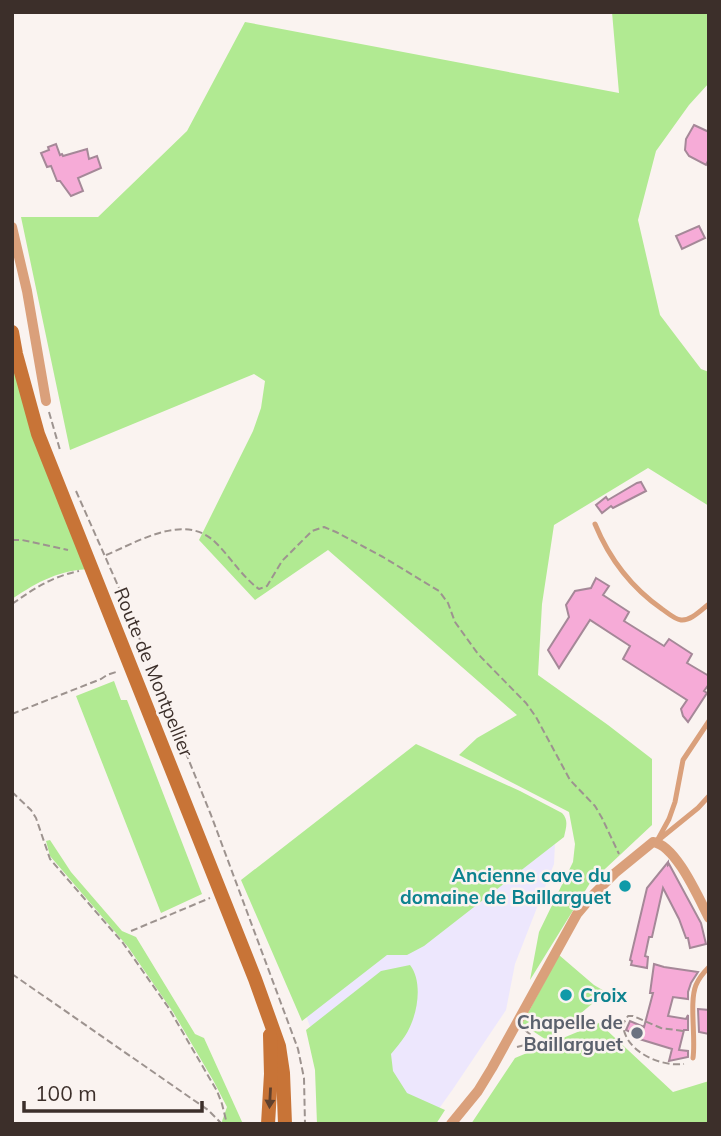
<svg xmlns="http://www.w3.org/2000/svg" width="721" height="1136" viewBox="0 0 721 1136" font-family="Mulish,sans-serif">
  <rect width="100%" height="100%" fill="#faf3f0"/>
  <!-- industrial -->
  <path fill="#ede7fd" d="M556 823 554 864 515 964 506 1010 453 1089 428 1124 313 1034 254 881Z"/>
  <!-- green -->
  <g fill="#b1ea92">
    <path d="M612 12H709V83L689 105 656 151 638 220 660 315 701 369 709 372V506L648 468 554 525 542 604 538 675 608 725 652 759V825L590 883 530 980 539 932 573 862 575 844 569 812 459 755 477 738 517 715 328 550 255 600 199 540 253 431 261 408 265 381 254 374 70 450 21 217H98L187 131 245 22 619 93Z"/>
    <path d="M12 332 16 354 92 569C59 570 39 581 12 599Z"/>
    <path d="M114 681 121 700H127L202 894 161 913 76 696Z"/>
    <path d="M416 744 520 791 562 813C569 820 566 828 564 837L424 946 407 955H387L302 1021 241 880Z"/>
    <path d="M50 840 71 872 122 931 136 937 195 1034 204 1038 243 1124H221L227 1107 213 1080 173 1012 128 947 50 856 46 841Z"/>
    <path d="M559 955 594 985 606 992 548 1041 522 1024Z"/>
    <path d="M410 965C424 983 417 1018 405 1036 401 1042 396 1048 391 1054L393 1071 407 1093 445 1110 436 1124H317L315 1070 306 1030 381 971Z"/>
    <path d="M599 1023 673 1092 709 1081V1124H471L515 1058Z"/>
  </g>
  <!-- building -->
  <g fill="#f6abd7" stroke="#a58898" stroke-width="2">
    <path d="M694 125 709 132V159L706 165 689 156 685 150 686 139Z"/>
    <path d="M56 144 60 155 62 154 63 156 87 149 89 159 97 156 101 168 78 178 83 191 71 196 60 181H57L51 166 47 167 41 153 49 150 48 147Z"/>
    <path d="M699 226 705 238 682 249 676 236Z"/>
    <path d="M641 482 646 491 613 508 611 506 602 513 596 505 606 497 608 500 637 483Z"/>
    <path d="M596 578 609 586 603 595 629 612 624 621 664 646 669 639 692 654 687 663 709 676V684L704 691 707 693 688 722 683 716 681 709 687 700 623 659 630 646 590 620 559 668 548 650 569 617 566 605 575 591 591 588Z"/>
    <path d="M668 862V865L669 864 701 923 706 944 690 948 688 938H686L679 919 663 888 652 937H649L645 956 648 957 647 968 631 965 632 961 630 960 647 888Z"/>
    <path d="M654 964 664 967 698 972 691 983 688 992V999L673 997 668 1016 686 1019 688 1015V1030H684L679 1050 688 1051V1057L669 1061 672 1049 636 1038 637 1035 626 1030 630 1021 644 1027 653 993H650Z"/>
    <path d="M698 1009 709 1010V1034L699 1032Z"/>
  </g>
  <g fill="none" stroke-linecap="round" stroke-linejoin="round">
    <!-- path -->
    <g stroke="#9d938f" stroke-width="2" stroke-dasharray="7 3.5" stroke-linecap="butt">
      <path d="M49 412 60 450"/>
      <path d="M76 491 119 588 211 815 298 1049 304 1078 305 1124"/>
      <path d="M12 540H22L68 550"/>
      <path d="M106 555C138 542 183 513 214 541 230 556 241 576 259 589L267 586 282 561 312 531 324 527 336 532 383 557 439 591 448 603 455 622 478 654 526 703 536 717 570 780 595 806 602 818 619 854"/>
      <path d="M12 604C35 588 51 577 79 571"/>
      <path d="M12 714 101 679 107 675 119 671"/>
      <path d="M12 792 31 810 36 818 50 859 123 943 168 1007 217 1091 222 1104 227 1124"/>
      <path d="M131 931 210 898"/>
      <path d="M12 974 208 1110 222 1124"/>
      <path d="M683 1031 661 1028 633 1016H628L623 1024C624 1051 660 1067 684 1064"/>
      <path d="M517 1047 525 1045 531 1038V1035L525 1030"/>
    </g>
    <!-- lane -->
    <g stroke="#daa07b" stroke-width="5">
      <path d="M595 524C609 558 632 588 662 609 668 613 674 619 681 620 691 621 701 610 709 604"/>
      <path d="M661 838 698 808 709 796"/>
      <path d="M657 841 669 819 675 802 683 760 709 721"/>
      <path d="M693 1058C696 1037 689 1002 696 985 699 978 704 972 709 967"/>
    </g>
    <!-- street -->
    <g stroke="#daa07b" stroke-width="10">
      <path d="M12 227 27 291 46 401"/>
      <path d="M451 1124 478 1091 492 1068 577 914 594 894 615 873 653 842C676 845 699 899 709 918"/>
    </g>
    <!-- secondary -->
    <g stroke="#c87437" stroke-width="14">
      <path d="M12 332 16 354 38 434 255 979 279 1046 283 1073 285 1124"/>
      <path d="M268 1124 271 1074 270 1035"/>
    </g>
  </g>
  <!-- one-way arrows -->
  <defs><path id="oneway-solid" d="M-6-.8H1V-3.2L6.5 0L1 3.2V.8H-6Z" transform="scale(1.75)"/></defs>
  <use fill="#5f402d" href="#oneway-solid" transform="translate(270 1098) rotate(93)"/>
  <!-- markers -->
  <g fill="#0f9aa8" stroke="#faf3f0" stroke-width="2.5">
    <circle cx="625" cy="886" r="7"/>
    <circle cx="566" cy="995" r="7"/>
  </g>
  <circle fill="#6b7280" stroke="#faf3f0" stroke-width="2.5" cx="637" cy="1033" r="7"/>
  <g text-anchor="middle" stroke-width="5" stroke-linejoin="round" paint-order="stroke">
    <!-- street labels -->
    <g font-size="19" fill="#3c2f2a" stroke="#faf3f0">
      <text transform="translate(154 672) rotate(68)" y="7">Route de Montpellier</text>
    </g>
    <!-- culture labels -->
    <g font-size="19" font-weight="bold" fill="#0d838f" stroke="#faf3f0" text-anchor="end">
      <text x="611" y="882">Ancienne cave du<tspan x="611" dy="22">domaine de Baillarguet</tspan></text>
      <text x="580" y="1002" text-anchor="start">Croix</text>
    </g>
    <!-- worship labels -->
    <g font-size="19" font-weight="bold" fill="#5b616d" stroke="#faf3f0" text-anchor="end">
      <text x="623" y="1029">Chapelle de<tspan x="623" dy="22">Baillarguet</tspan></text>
    </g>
  </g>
  <!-- border -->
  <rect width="721" height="1136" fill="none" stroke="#3c2f2a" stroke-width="28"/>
  <!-- scale -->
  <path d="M24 1101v10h178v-10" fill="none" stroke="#3c2f2a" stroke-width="3.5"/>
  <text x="35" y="1101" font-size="21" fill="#3c2f2a" stroke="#faf3f0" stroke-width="5" paint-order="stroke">100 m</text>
</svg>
